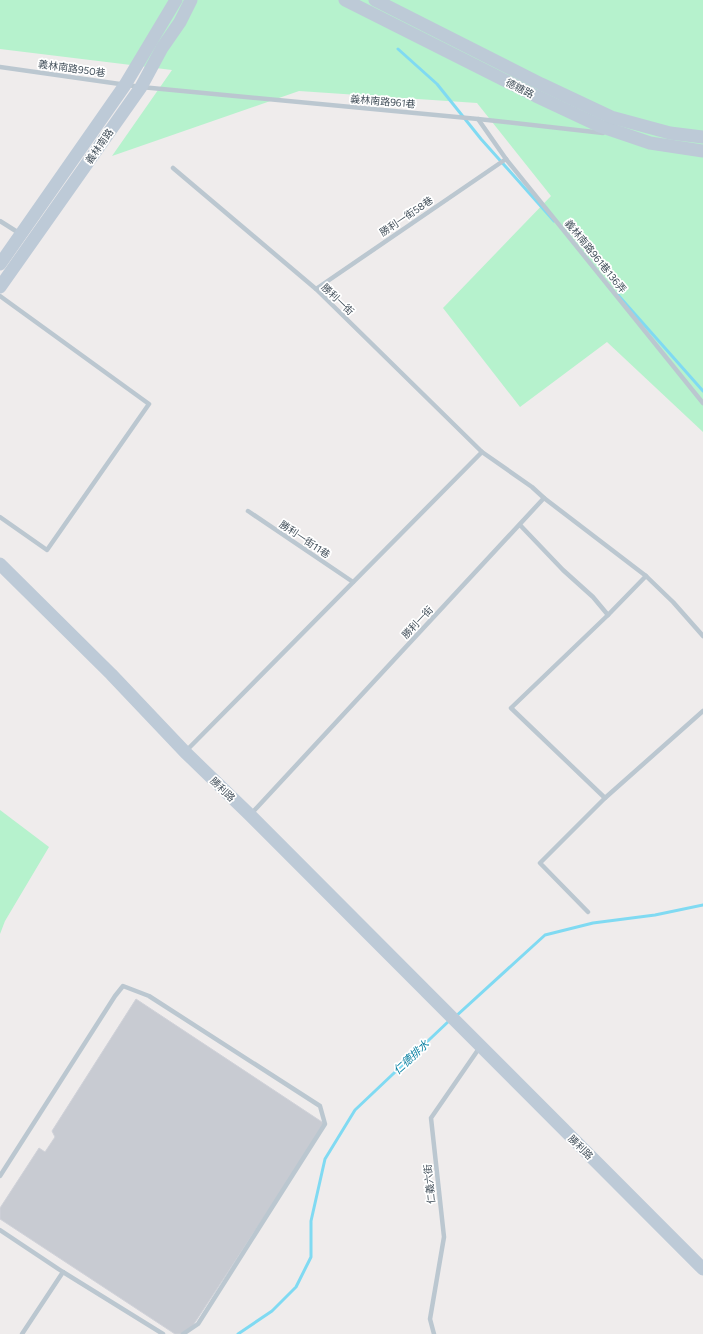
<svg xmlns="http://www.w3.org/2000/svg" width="703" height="1334" viewBox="0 0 703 1334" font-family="Figtree,'Noto Sans TC',sans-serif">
  <rect width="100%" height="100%" fill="#efecec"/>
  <!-- green -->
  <g fill="#b6f2cd">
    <path d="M0 0H703V432L607 342 520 407 443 308 551 196 477 103 299 91 112 156 172 70 0 49Z"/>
    <path d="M0 810 49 847 5 921 0 934Z"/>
  </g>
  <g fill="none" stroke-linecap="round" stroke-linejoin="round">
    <!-- stream -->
    <g stroke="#80daf2" stroke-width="3">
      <path d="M398 49 437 84 481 139 554 221"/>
      <path d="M618 295 703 391"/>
      <path d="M455 1017 545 935 593 923 655 915 703 905"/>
      <path d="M238 1334 272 1311 296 1287 311 1257V1221L325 1159 355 1110 450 1020"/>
    </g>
  </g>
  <!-- building -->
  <path fill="#c8cbd2" stroke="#d0d2d9" d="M136 999 325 1124 190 1330 183 1334H175L0 1219V1208L39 1148 45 1152 55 1137 52 1131Z"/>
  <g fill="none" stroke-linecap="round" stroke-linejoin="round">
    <!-- lane -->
    <g stroke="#bbc7d0" stroke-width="4.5">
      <path d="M0 67 141 87 478 119 603 133"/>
      <path d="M478 119 506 159 703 403"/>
      <path d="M173 168 316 289 482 452 532 487 544 498 251 814"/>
      <path d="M0 221 19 233"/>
      <path d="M316 289 506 159"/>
      <path d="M0 296 149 404 47 550 0 517"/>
      <path d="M544 498 646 576 673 602 703 636"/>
      <path d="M248 511 353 582"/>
      <path d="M520 525 563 570 593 597 608 615"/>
      <path d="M186 751 482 452"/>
      <path d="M605 798 511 708 608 615 646 576"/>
      <path d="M588 912 540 863 605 798 703 711"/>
      <path d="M0 1176 115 996 123 986 149 996 320 1106 325 1124 198 1324 183 1334"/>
      <path d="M0 1230 63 1272 163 1334"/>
      <path d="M22 1334 63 1272"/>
      <path d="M434 1334 430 1319 444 1237 431 1118 480 1047"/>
    </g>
    <!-- secondary -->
    <g stroke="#bdcad7" stroke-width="13">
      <path d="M345 0 536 96 600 126 650 143 703 151"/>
      <path d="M375 0 541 84 611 117 670 133 703 137"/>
      <path d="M0 264 125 85 176 0"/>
      <path d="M0 287 141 87 162 48 180 22 191 0"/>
      <path d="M0 564 111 674 185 752 250 815 703 1269"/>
    </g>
  </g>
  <g text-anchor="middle" stroke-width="3.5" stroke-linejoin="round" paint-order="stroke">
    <!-- street labels -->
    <g font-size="10" fill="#43505b" stroke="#fff">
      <text transform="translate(72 68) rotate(8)" y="4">義林南路950巷</text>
      <text transform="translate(520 88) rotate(27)" y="4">德糖路</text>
      <text transform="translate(383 101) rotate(5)" y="4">義林南路961巷</text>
      <text transform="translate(99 146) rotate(-55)" y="4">義林南路</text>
      <text transform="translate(406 216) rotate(-34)" y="4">勝利一街58巷</text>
      <text transform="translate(596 256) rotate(51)" y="4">義林南路961巷136弄</text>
      <text transform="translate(338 299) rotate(44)" y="4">勝利一街</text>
      <text transform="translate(305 539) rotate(34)" y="4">勝利一街11巷</text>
      <text transform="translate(417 622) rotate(-47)" y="4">勝利一街</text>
      <text transform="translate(223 789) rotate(44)" y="4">勝利路</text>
      <text transform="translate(581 1147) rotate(45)" y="4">勝利路</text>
      <text transform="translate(429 1184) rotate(-96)" y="4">仁義六街</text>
    </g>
    <!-- water labels -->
    <g font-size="11" font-style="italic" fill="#047ea0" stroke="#fff">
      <text transform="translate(411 1057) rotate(-43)" y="4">仁德排水</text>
    </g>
  </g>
</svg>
